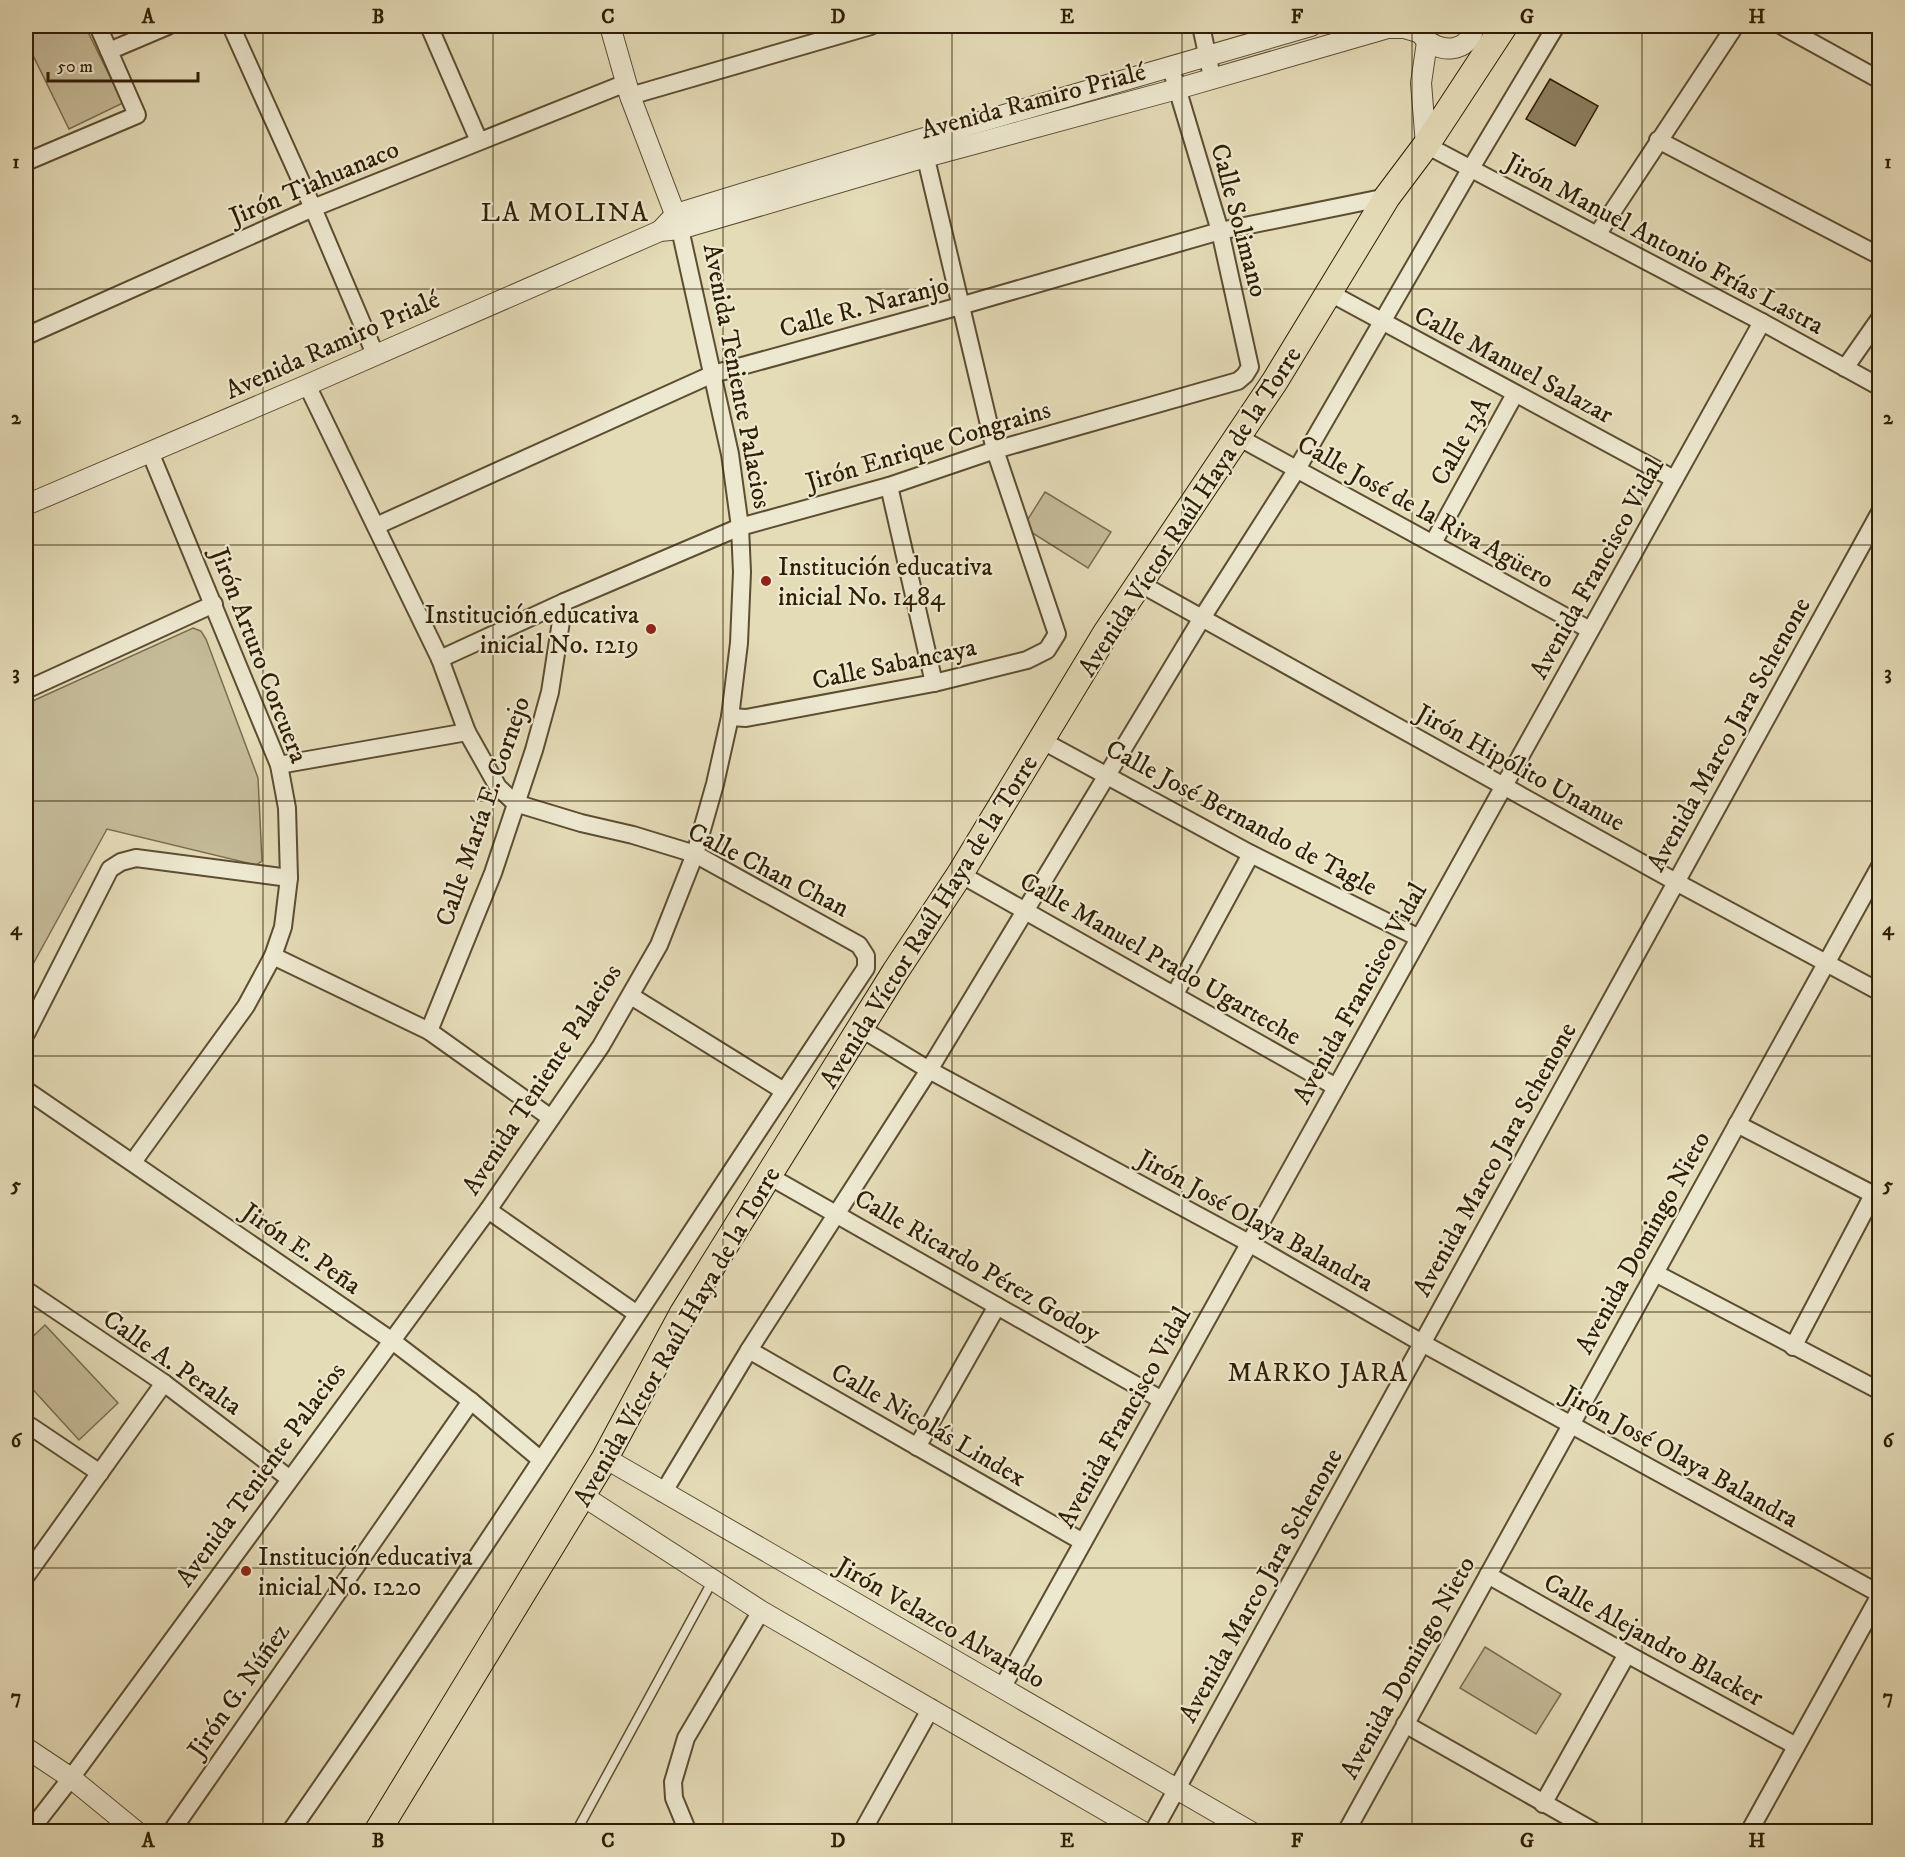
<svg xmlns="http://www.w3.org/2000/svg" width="1905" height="1857" viewBox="0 0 1905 1857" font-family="'IM FELL DW Pica',serif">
  <rect width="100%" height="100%" fill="#e4dbb7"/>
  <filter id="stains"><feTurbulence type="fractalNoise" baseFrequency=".00333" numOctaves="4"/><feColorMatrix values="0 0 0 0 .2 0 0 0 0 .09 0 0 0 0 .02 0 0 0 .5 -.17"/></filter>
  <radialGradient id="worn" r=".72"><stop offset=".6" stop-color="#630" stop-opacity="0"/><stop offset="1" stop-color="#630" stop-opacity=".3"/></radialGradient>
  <!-- green -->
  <g fill="#c5bb99" stroke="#7a6c4e" stroke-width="1.5">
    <path d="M30 26H85L123 103 69 129 26 41V28Z"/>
    <path d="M1045 492 1111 532 1088 568 1023 527Z"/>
    <path d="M193 628 201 631 206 639 258 778 262 861 256 865 107 829 26 977V704Z"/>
    <path d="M45 1325 118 1403 79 1440 26 1382V1343Z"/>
    <path d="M1485 1647 1561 1694 1536 1734 1460 1688Z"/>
  </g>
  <!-- building -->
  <path fill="#8e8061" stroke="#301e04" stroke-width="1.5" d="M1550 79 1598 106 1575 146 1526 119Z"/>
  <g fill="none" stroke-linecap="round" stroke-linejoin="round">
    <!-- service casing -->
    <g stroke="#5d4d31" stroke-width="11">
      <path id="service" d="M576 1832 713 1580"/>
    </g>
    <!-- minor casing -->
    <g stroke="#5d4d31" stroke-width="20">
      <g id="minor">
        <path d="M231 26 313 208 375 354"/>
        <path d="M429 26 479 141"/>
        <path d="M1201 26 1212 77"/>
        <path d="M1782 26 1880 80"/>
        <path d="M109 51 168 26"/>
        <path d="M630 96 871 26"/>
        <path d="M1658 140 1880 256"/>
        <path d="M1426 145 1762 322 1880 387"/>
        <path d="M26 162 137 115 98 26"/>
        <path d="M1597 235 1735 26"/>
        <path d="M1330 293 1674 479"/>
        <path d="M26 336 313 208 626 83"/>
        <path d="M1845 368 1880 318"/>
        <path d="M1238 437 1590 630"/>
        <path d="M889 486 934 683"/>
        <path d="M376 526 713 374 960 306 1220 231 1387 197"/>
        <path d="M1433 543 1515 394"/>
        <path d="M1139 583 1676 882 1880 992"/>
        <path d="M440 659 564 602 740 527 889 486 995 450 1238 381 1245 375 1250 367 1220 231 1171 68"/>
        <path d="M26 690 214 604"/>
        <path d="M730 717 746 718 934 683 1027 660 1047 650 1057 634 995 450 923 146"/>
        <path d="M1041 740 1251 854 1419 938"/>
        <path d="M279 765 467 732"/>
        <path d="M960 874 1336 1087"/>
        <path d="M273 956 429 1031 551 1118"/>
        <path d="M1175 994 1251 854"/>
        <path d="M631 996 784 1091"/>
        <path d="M860 1028 929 1070 1249 1243 1422 1343 1880 1594"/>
        <path d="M429 1031 493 873 534 750 550 692 564 602"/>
        <path d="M26 1034 110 869 121 862 136 858 289 878"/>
        <path d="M26 1090 391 1340 471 1401 541 1460"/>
        <path d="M1737 1124 1880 1198"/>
        <path d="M133 1162 246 1006 273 956 283 927 289 878 287 808 279 765 150 452"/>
        <path d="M769 1176 1162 1400"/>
        <path d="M488 1210 637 1314"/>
        <path d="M1655 1273 1880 1391"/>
        <path d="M26 1290 164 1383 290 1479"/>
        <path d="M1793 1347 1873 1195"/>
        <path d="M749 1350 1083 1542"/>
        <path d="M26 1431 30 1426 100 1473"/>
        <path d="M917 1447 997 1306"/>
        <path d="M663 1493 749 1350 929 1070 1202 618 1297 469 1471 168 1556 26"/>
        <path d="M1488 1575 1627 1654 1796 1746"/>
        <path d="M26 1576 164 1383"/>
        <path d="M1002 1688 1762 322"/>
        <path d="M1405 1724 1595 1832"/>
        <path d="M1543 1804 1627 1654"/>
        <path d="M29 1832 71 1778 488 1210 601 1046 659 945 695 854 715 784 730 717 739 643 742 572 740 527 730 454 680 229"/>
        <path d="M171 1832 471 1401"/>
        <path d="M290 1832C488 1547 674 1256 866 968V956L859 945 695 854 633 835 581 823 515 803 498 787 467 732 440 659 307 385"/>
        <path d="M688 1832 674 1798 673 1782 686 1738 761 1611"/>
        <path d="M862 1832 931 1708"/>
        <path d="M1153 1832 1880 512"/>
        <path d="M1346 1832 1880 866"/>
        <path d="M1749 1832 1880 1595"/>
      </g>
    </g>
    <!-- tertiary casing -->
    <g stroke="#5d4d31" stroke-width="22">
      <g id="tertiary">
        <path d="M610 26 630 96 680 227"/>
        <path d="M1421 34C1437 55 1470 54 1474 26"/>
        <path d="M1426 145 1421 83 1427 42"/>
        <path d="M660 231 676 214 921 139 1311 26"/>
        <path d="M26 505 307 385 660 231 680 229 926 157 1177 89 1388 28H1404L1421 33"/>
        <path d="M605 1458 1251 1832"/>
        <path d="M583 1496 761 1611 1143 1832"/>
        <path d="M26 1748 71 1778 137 1832"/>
      </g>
    </g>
    <!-- primary casing -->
    <g stroke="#301e04" stroke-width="28">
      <path id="primary" d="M377 1832 605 1458 683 1313 895 972 960 874 1106 633 1275 381 1387 197 1426 145 1504 26"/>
    </g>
    <!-- service -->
    <use href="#service" stroke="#ede8d0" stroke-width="8"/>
    <!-- minor -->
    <use href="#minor" stroke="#ede8d0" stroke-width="16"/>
    <!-- tertiary -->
    <use href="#tertiary" stroke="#ede8d0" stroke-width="20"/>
    <!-- primary -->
    <use href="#primary" stroke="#e4dbb7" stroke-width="26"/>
  </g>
  <!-- grid -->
  <path fill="none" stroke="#301e04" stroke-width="1.5" stroke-opacity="0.55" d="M263 26V1832M493 26V1832M723 26V1832M952 26V1832M1182 26V1832M1412 26V1832M1642 26V1832M26 289H1880M26 545H1880M26 801H1880M26 1056H1880M26 1312H1880M26 1568H1880"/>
  <!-- markers -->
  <g fill="#8f2418" stroke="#ede8d0" stroke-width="2">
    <circle cx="766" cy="581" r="6"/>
    <circle cx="651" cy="629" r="6"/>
    <circle cx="246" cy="1571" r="6"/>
  </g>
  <g text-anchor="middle" stroke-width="4.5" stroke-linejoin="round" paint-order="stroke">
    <!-- street labels -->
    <g font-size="26" fill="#301e04" stroke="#ede8d0">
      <text transform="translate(1033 100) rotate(-15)" y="9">Avenida Ramiro Prialé</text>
      <text transform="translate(314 182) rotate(-23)" y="9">Jirón Tiahuanaco</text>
      <text transform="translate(1240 220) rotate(75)" y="9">Calle Solimano</text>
      <text transform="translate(1665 243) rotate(28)" y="9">Jirón Manuel Antonio Frías Lastra</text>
      <text transform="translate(864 306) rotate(-15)" y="9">Calle R. Naranjo</text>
      <text transform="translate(332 344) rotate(-24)" y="9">Avenida Ramiro Prialé</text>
      <text transform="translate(1514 364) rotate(28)" y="9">Calle Manuel Salazar</text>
      <text transform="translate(738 376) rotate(79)" y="9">Avenida Teniente Palacios</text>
      <text transform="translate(1460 441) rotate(-61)" y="9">Calle 13A</text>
      <text transform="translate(928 445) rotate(-17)" y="9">Jirón Enrique Congrains</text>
      <text transform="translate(1189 511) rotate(-57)" y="9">Avenida Víctor Raúl Haya de la Torre</text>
      <text transform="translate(1426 511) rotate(29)" y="9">Calle José de la Riva Agüero</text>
      <text transform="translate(1596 568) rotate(-61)" y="9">Avenida Francisco Vidal</text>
      <text transform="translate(260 655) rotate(69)" y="9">Jirón Arturo Corcuera</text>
      <text transform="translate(894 663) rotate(-12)" y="9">Calle Sabancaya</text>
      <text transform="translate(1728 734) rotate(-61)" y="9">Avenida Marco Jara Schenone</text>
      <text transform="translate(1521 767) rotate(29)" y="9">Jirón Hipólito Unanue</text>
      <text transform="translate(482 811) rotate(-71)" y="9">Calle María E. Cornejo</text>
      <text transform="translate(1242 817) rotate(28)" y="9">Calle José Bernando de Tagle</text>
      <text transform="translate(769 869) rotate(27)" y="9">Calle Chan Chan</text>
      <text transform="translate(928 921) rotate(-58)" y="9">Avenida Víctor Raúl Haya de la Torre</text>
      <text transform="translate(1161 958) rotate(30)" y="9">Calle Manuel Prado Ugarteche</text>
      <text transform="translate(1359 993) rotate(-61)" y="9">Avenida Francisco Vidal</text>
      <text transform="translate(541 1079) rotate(-57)" y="9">Avenida Teniente Palacios</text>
      <text transform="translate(1494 1159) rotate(-61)" y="9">Avenida Marco Jara Schenone</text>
      <text transform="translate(1256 1220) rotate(29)" y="9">Jirón José Olaya Balandra</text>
      <text transform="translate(1642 1242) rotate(-61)" y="9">Avenida Domingo Nieto</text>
      <text transform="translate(302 1248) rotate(35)" y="9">Jirón E. Peña</text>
      <text transform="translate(978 1265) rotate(30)" y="9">Calle Ricardo Pérez Godoy</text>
      <text transform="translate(676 1336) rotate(-60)" y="9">Avenida Víctor Raúl Haya de la Torre</text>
      <text transform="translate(173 1362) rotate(35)" y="9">Calle A. Peralta</text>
      <text transform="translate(1123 1417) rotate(-61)" y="9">Avenida Francisco Vidal</text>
      <text transform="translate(929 1424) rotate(30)" y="9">Calle Nicolás Lindex</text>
      <text transform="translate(1681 1456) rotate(29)" y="9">Jirón José Olaya Balandra</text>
      <text transform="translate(260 1474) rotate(-54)" y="9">Avenida Teniente Palacios</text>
      <text transform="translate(1260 1585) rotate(-61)" y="9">Avenida Marco Jara Schenone</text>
      <text transform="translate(941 1622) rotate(30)" y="9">Jirón Velazco Alvarado</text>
      <text transform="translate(1654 1639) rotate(29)" y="9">Calle Alejandro Blacker</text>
      <text transform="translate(1407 1667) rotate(-61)" y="9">Avenida Domingo Nieto</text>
      <text transform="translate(238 1690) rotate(-55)" y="9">Jirón G. Núñez</text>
    </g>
    <!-- poi labels -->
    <g font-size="26" fill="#301e04" stroke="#ede8d0" text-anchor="start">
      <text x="778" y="575">Institución educativa<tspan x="778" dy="30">inicial No. 1484</tspan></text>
      <text x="639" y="623" text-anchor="end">Institución educativa<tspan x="639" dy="30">inicial No. 1219</tspan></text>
      <text x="258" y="1565">Institución educativa<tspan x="258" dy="30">inicial No. 1220</tspan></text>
    </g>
    <!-- neighbourhood labels -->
    <g font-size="27" letter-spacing="1.5" fill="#301e04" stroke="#ede8d0">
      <text x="565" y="221">LA MOLINA</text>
      <text x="1318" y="1381">MARKO JARA</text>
    </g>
  </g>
  <!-- margin -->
  <rect width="1905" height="1857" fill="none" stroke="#e4dbb7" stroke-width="66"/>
  <!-- scale -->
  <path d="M48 72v9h150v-9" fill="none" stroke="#301e04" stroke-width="3"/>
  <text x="57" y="72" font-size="18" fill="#301e04" stroke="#ede8d0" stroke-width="4.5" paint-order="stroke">50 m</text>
  <rect x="33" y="33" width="1839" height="1791" fill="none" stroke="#301e04" stroke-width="2"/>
  <g font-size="20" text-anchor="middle" font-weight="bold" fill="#301e04">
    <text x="148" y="23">A</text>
    <text x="378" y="23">B</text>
    <text x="608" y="23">C</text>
    <text x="838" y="23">D</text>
    <text x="1067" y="23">E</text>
    <text x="1297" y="23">F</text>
    <text x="1527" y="23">G</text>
    <text x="1757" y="23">H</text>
    <text x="16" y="168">1</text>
    <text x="1888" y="168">1</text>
    <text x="16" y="424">2</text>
    <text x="1888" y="424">2</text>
    <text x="16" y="679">3</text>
    <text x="1888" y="679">3</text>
    <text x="16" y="935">4</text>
    <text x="1888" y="935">4</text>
    <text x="16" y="1191">5</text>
    <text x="1888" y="1191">5</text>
    <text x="16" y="1447">6</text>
    <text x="1888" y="1447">6</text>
    <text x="16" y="1703">7</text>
    <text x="1888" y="1703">7</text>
    <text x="148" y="1847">A</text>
    <text x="378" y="1847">B</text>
    <text x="608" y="1847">C</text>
    <text x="838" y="1847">D</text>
    <text x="1067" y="1847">E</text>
    <text x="1297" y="1847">F</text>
    <text x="1527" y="1847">G</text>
    <text x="1757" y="1847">H</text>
  </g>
  <rect width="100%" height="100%" filter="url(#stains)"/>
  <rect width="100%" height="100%" fill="url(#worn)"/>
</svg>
